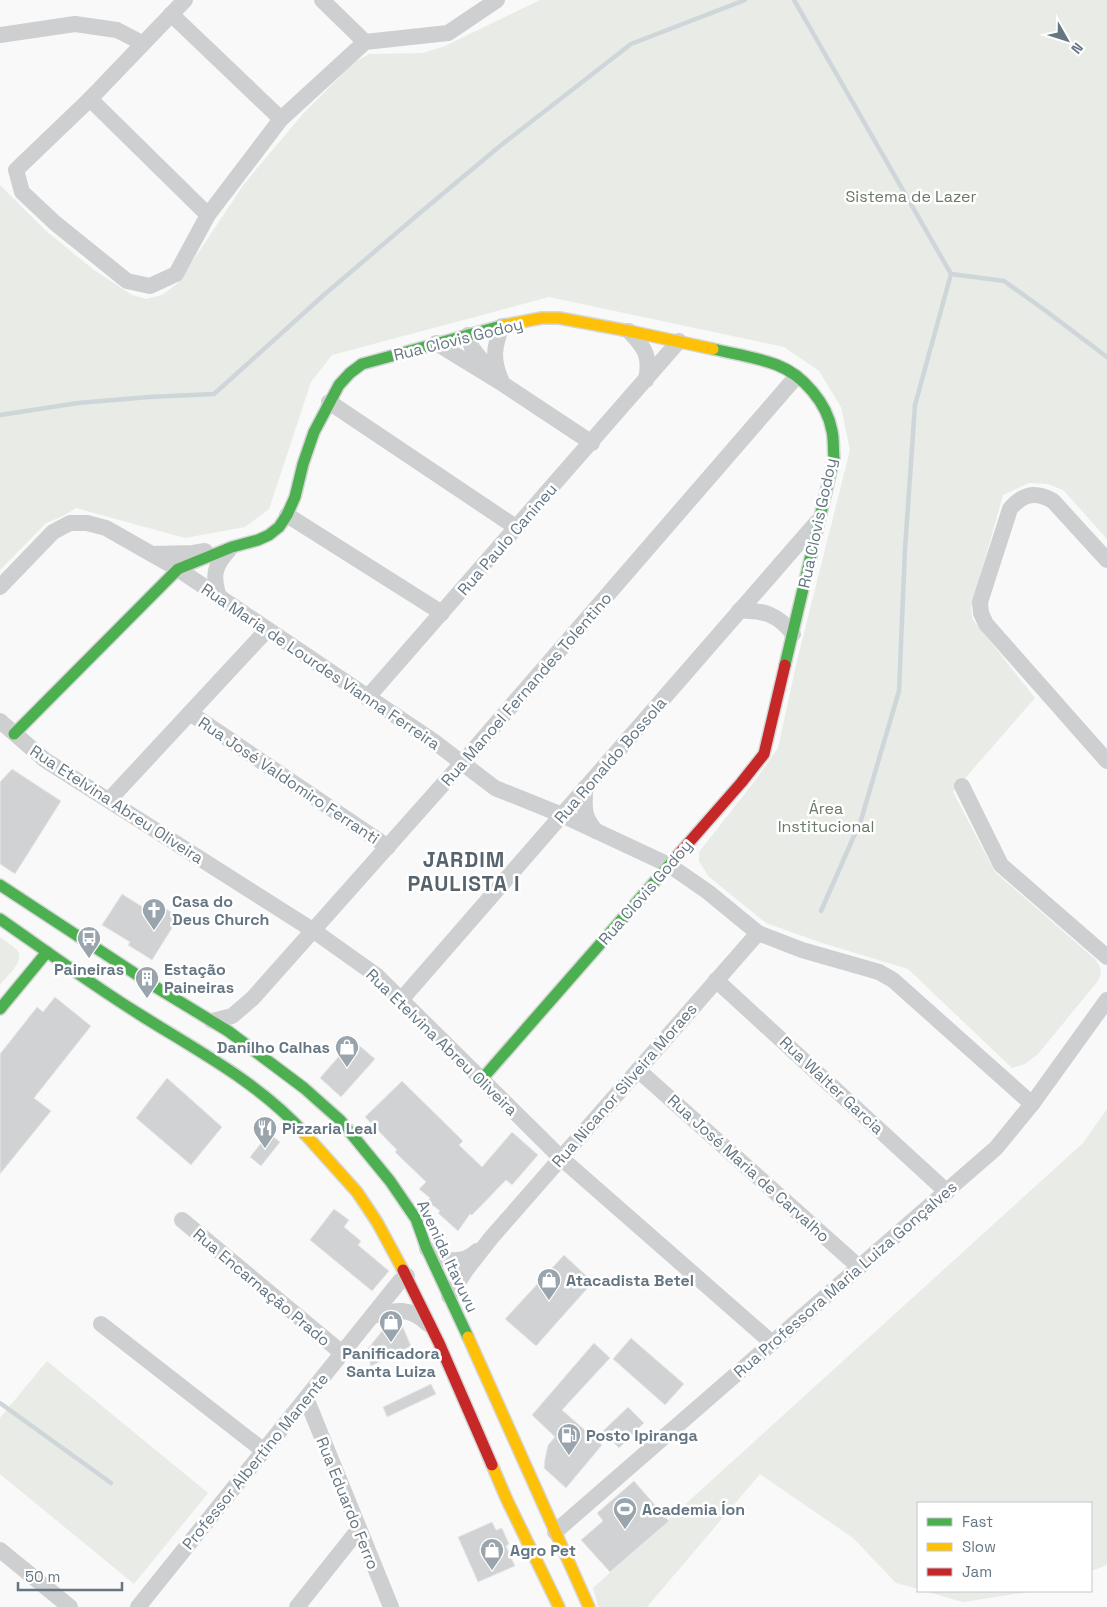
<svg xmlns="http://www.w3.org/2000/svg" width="1107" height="1607" viewBox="0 0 1107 1607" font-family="'Space Grotesk',sans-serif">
  <rect width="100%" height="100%" fill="#f9f9f9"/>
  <!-- green -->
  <g fill="#e8ebe6">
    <path d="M540 0H1107V539L1063 490 1048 484 1029 483 1003 495 971 609 973 620 1035 698 953 792 995 872 1096 960C1102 968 1102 973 1098 981L1038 1054 1025 1064 1012 1068 908 969 819 942 766 923 708 876 699 861V852L754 782 778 748 797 661 850 450 841 407 819 371 784 347 549 297 332 355 311 382 269 509 245 527 185 538 76 508 63 516 46 523 0 570V185L46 231 94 270 132 295 146 299 162 295 178 283 244 184 302 115 352 64 369 54 423 53 445 46Z"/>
    <path d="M0 937C5 941 12 945 17 950 26 960 6 977 0 985Z"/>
    <path d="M1107 1109V1565L1091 1571V1503H918V1589L896 1583 853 1538 760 1474 647 1607H598L593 1588 1083 1143Z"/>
    <path d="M47 1361 208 1493 134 1584 0 1474V1418Z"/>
    <path d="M924 1591H1035L963 1602Z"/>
  </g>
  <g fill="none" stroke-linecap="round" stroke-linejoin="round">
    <!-- stream -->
    <g stroke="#ced6d9" stroke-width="4.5">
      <path d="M794 0 951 274 1004 281 1046 311 1107 357"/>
      <path d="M0 415 78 403 149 397 214 394 325 294 421 212 500 146 631 44 745 0"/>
      <path d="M821 911 861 820 899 691 905 549 915 405 951 274"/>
      <path d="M0 1403 111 1483"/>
    </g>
  </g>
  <!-- building -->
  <g fill="#d0d2d3" stroke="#e8e8e8">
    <path d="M12 769 61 801 15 874 0 864V782Z"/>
    <path d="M122 894 149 911 155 902 179 917 152 960 128 945 130 942 102 925Z"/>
    <path d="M55 997 91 1026 34 1098 51 1111 0 1174V1054L37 1007 43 1012Z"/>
    <path d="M353 1040 375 1059 341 1097 320 1078Z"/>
    <path d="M167 1078 222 1127 191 1165 136 1118Z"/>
    <path d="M402 1081 463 1141 459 1145 482 1167 512 1132 538 1155 512 1185 506 1180 472 1215 470 1214 458 1231 438 1213 440 1211 427 1201 430 1198 419 1189 426 1182 395 1152 397 1150 365 1117Z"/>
    <path d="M269 1133 280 1142 261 1166 250 1157Z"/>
    <path d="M334 1209 349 1220 344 1227 361 1241 358 1245 389 1271 372 1291 310 1240Z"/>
    <path d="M564 1255 593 1282 536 1346 505 1319Z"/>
    <path d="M394 1325H402L411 1346 371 1366 366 1351 386 1326Z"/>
    <path d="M631 1338 684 1384 665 1405 613 1359Z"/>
    <path d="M594 1343 610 1358 562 1410 602 1445 566 1488 544 1468 545 1459 548 1445 555 1437 532 1415Z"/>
    <path d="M431 1384 436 1394 387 1417 383 1407Z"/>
    <path d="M628 1407 644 1423 619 1448 603 1431Z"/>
    <path d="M634 1481 669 1521 610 1572 581 1540 603 1521 597 1513Z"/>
    <path d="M492 1522 496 1530 502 1528 509 1544 506 1546 515 1566 478 1582 458 1537Z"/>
  </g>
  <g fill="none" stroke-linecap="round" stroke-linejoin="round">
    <!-- fast casing -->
    <g stroke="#d5d6d7" stroke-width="14">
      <g id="fast">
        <path d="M713 349C734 354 756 357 777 365 803 375 827 403 832 431 834 440 833 449 834 458L785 665"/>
        <path d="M14 734 178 569 232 547 258 540 269 535 279 527 287 515 295 497 303 464 314 432 339 385 350 373 362 364 505 325"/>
        <path d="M0 885 154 986 228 1031 304 1088 340 1120 390 1181 416 1219 426 1247 468 1337"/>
        <path d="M0 919C46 951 91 984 139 1014 196 1050 260 1083 305 1134"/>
        <path d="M0 1009 47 952"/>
        <path d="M482 1079 678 855"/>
      </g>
    </g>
    <!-- slow casing -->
    <g stroke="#d5d6d7" stroke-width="14">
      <g id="slow">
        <path d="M505 325 542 318H559L629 331 713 349"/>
        <path d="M305 1134 357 1192 377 1222 403 1270"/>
        <path d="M468 1337 589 1607"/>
        <path d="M492 1465 507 1500 559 1607"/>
      </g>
    </g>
    <!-- jam casing -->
    <g stroke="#d5d6d7" stroke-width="14">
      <g id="jam">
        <path d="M678 855 741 783 764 754 785 665"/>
        <path d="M403 1270 439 1343 492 1465"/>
      </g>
    </g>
    <!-- street -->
    <g stroke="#cecfd0" stroke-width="16">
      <path d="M185 0 90 99 16 170 22 192 55 223 127 281 150 286 176 274 208 215 281 119 365 42 448 33 497 0"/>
      <path d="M322 0 365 42"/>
      <path d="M171 14 281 119"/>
      <path d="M0 35 75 24 117 30 142 43"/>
      <path d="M90 99 208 215"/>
      <path d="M629 331C645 348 651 356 646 380"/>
      <path d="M468 335 472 348 489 370"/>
      <path d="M436 343 503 384 592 443"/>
      <path d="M501 380C492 359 494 347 502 326"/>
      <path d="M329 402 517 528"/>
      <path d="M287 515 442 613"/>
      <path d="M152 554 193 553 205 551"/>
      <path d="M1107 560 1053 501C1036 491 1023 493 1010 509L980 602 981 613 986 624 1107 761"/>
      <path d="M0 587 53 532 70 523H87L106 528 178 569 436 743 495 788 562 815 669 865 708 892 758 933 802 950 879 972 893 980 1032 1104"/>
      <path d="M219 597C212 576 214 566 229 550"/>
      <path d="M739 611C762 609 779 615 793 634"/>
      <path d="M367 698 679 341"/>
      <path d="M190 713 388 847"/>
      <path d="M0 721 45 760 314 931 376 975 561 1158 771 1342"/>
      <path d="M962 786 1001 865 1107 957"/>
      <path d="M585 788C585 808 582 815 596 831"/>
      <path d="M109 800 267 630"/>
      <path d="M716 980 947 1192"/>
      <path d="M401 1000 817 522"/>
      <path d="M212 1021 232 1016 253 998 462 763 796 377"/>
      <path d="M638 1070 859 1267"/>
      <path d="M182 1220 342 1353"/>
      <path d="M427 1249C441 1262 462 1265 477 1251"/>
      <path d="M449 1296 466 1270 491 1238 758 933"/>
      <path d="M372 1316C396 1310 409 1306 428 1324"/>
      <path d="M101 1324 264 1451"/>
      <path d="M306 1398 391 1607"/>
      <path d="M555 1532 996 1148 1032 1104 1107 1000"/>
      <path d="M0 1550 70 1607"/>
      <path d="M138 1607 400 1281 407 1276"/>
      <path d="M297 1607 359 1529"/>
    </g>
    <!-- fast -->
    <use href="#fast" stroke="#4caf50" stroke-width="11"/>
    <!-- slow -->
    <use href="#slow" stroke="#ffc107" stroke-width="11"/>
    <!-- jam -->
    <use href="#jam" stroke="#c62828" stroke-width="11"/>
  </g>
  <!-- icons -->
  <defs>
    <g id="church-pin" transform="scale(1.25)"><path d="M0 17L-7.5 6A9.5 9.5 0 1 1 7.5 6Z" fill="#99a4ac" stroke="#fff"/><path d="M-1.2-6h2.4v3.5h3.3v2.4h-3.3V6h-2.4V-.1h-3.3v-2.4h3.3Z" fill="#fff"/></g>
    <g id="bus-pin" transform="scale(1.25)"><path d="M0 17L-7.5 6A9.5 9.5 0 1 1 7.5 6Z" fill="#99a4ac" stroke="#fff"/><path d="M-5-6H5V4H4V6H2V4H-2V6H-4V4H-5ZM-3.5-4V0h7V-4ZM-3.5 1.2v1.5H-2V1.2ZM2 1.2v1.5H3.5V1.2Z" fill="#fff"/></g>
    <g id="building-pin" transform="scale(1.25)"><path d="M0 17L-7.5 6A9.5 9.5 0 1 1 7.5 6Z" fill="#99a4ac" stroke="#fff"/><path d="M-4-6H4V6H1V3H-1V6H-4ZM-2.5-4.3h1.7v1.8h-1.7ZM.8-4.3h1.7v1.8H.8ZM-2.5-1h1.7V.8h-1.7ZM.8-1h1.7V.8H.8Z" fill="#fff"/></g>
    <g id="shop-pin" transform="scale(1.25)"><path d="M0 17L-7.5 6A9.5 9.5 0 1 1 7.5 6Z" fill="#99a4ac" stroke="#fff"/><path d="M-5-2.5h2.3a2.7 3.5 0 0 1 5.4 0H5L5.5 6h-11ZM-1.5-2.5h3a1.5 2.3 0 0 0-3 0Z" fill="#fff"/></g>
    <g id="restaurant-pin" transform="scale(1.25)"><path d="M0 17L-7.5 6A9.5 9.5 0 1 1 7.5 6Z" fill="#99a4ac" stroke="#fff"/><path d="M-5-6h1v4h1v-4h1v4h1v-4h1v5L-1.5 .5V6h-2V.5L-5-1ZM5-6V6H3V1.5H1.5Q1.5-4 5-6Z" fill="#fff"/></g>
    <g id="fuel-pin" transform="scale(1.25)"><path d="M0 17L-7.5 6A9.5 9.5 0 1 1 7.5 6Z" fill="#99a4ac" stroke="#fff"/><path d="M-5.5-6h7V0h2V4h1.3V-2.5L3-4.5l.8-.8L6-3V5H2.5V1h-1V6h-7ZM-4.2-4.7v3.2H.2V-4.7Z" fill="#fff"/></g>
    <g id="stadium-pin" transform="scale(1.25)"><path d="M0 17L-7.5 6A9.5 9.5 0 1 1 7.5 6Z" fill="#99a4ac" stroke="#fff"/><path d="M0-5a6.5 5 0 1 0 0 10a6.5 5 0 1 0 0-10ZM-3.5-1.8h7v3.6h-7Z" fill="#fff"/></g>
  </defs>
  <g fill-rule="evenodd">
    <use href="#church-pin" x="154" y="910"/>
    <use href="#bus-pin" x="89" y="938"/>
    <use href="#building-pin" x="147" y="978"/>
    <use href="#shop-pin" x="347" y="1047"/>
    <use href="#restaurant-pin" x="265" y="1128"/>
    <use href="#shop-pin" x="549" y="1280"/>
    <use href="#shop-pin" x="391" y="1322"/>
    <use href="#fuel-pin" x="569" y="1435"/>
    <use href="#stadium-pin" x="625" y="1509"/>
    <use href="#shop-pin" x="492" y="1550"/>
  </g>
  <g text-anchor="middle" stroke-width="5" stroke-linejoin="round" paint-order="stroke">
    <!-- park labels -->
    <g font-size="16" fill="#687a64" stroke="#fff">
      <text x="911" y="202">Sistema de Lazer</text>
      <text x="826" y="814">Área<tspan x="826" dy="18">Institucional</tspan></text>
    </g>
    <!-- street labels -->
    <g font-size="16" fill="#657683" stroke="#fff">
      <text transform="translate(458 339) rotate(-14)" y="6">Rua Clovis Godoy</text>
      <text transform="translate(817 523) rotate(-78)" y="6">Rua Clovis Godoy</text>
      <text transform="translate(507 539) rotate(-49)" y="6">Rua Paulo Canineu</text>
      <text transform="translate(321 666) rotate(34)" y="6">Rua Maria de Lourdes Vianna Ferreira</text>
      <text transform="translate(526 689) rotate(-49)" y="6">Rua Manoel Fernandes Tolentino</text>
      <text transform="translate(610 760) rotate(-49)" y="6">Rua Ronaldo Bossola</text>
      <text transform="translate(289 780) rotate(34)" y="6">Rua José Valdomiro Ferranti</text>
      <text transform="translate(117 804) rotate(33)" y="6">Rua Etelvina Abreu Oliveira</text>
      <text transform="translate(645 892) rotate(-49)" y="6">Rua Clovis Godoy</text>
      <text transform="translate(442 1042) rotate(44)" y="6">Rua Etelvina Abreu Oliveira</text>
      <text transform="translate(624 1085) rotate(-49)" y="6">Rua Nicanor Silveira Moraes</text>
      <text transform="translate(832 1085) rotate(43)" y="6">Rua Walter Garcia</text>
      <text transform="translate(749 1168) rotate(42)" y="6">Rua José Maria de Carvalho</text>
      <text transform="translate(448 1256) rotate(65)" y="6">Avenida Itavuvu</text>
      <text transform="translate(845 1279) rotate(-41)" y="6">Rua Professora Maria Luiza Gonçalves</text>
      <text transform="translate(262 1287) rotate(40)" y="6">Rua Encarnação Prado</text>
      <text transform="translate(255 1461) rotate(-51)" y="6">Professor Albertino Manente</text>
      <text transform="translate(348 1503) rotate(68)" y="6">Rua Eduardo Ferro</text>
    </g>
    <!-- poi labels -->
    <g font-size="16" font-weight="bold" fill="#657683" stroke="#fff" text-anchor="start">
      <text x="172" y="907">Casa do<tspan x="172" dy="18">Deus Church</tspan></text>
      <text x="89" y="975" text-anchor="middle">Paineiras</text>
      <text x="164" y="975">Estação<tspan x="164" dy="18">Paineiras</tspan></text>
      <text x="330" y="1053" text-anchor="end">Danilho Calhas</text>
      <text x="282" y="1134">Pizzaria Leal</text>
      <text x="566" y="1286">Atacadista Betel</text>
      <text x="391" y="1359" text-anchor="middle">Panificadora<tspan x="391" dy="18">Santa Luiza</tspan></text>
      <text x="586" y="1441">Posto Ipiranga</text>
      <text x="642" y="1515">Academia Íon</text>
      <text x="510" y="1556">Agro Pet</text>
    </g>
    <!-- district labels -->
    <g font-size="21" font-weight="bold" letter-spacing="1" fill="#57646e" stroke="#fff">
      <text x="464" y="867">JARDIM<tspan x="464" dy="24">PAULISTA I</tspan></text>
    </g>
  </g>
  <!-- legend -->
  <rect x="917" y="1502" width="175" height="90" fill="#ffffff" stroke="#c1c8cd"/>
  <rect x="927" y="1518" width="25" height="8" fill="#4caf50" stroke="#c1c8cd"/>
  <text x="962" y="1527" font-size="15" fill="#657683">Fast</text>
  <rect x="927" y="1543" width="25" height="8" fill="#ffc107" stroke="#c1c8cd"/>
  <text x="962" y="1552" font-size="15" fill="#657683">Slow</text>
  <rect x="927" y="1568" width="25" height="8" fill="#c62828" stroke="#c1c8cd"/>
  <text x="962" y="1577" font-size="15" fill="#657683">Jam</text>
  <!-- north arrow -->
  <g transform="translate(1067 40) rotate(129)" stroke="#ffffff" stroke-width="4" paint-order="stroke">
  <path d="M0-4L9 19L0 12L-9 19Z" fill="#657683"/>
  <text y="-8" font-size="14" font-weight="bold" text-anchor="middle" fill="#657683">N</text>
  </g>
  <!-- scale -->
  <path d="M18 1582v8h104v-8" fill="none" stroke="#657683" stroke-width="2.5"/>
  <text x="25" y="1582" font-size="15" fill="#657683" stroke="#ffffff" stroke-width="4" paint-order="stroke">50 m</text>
</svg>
